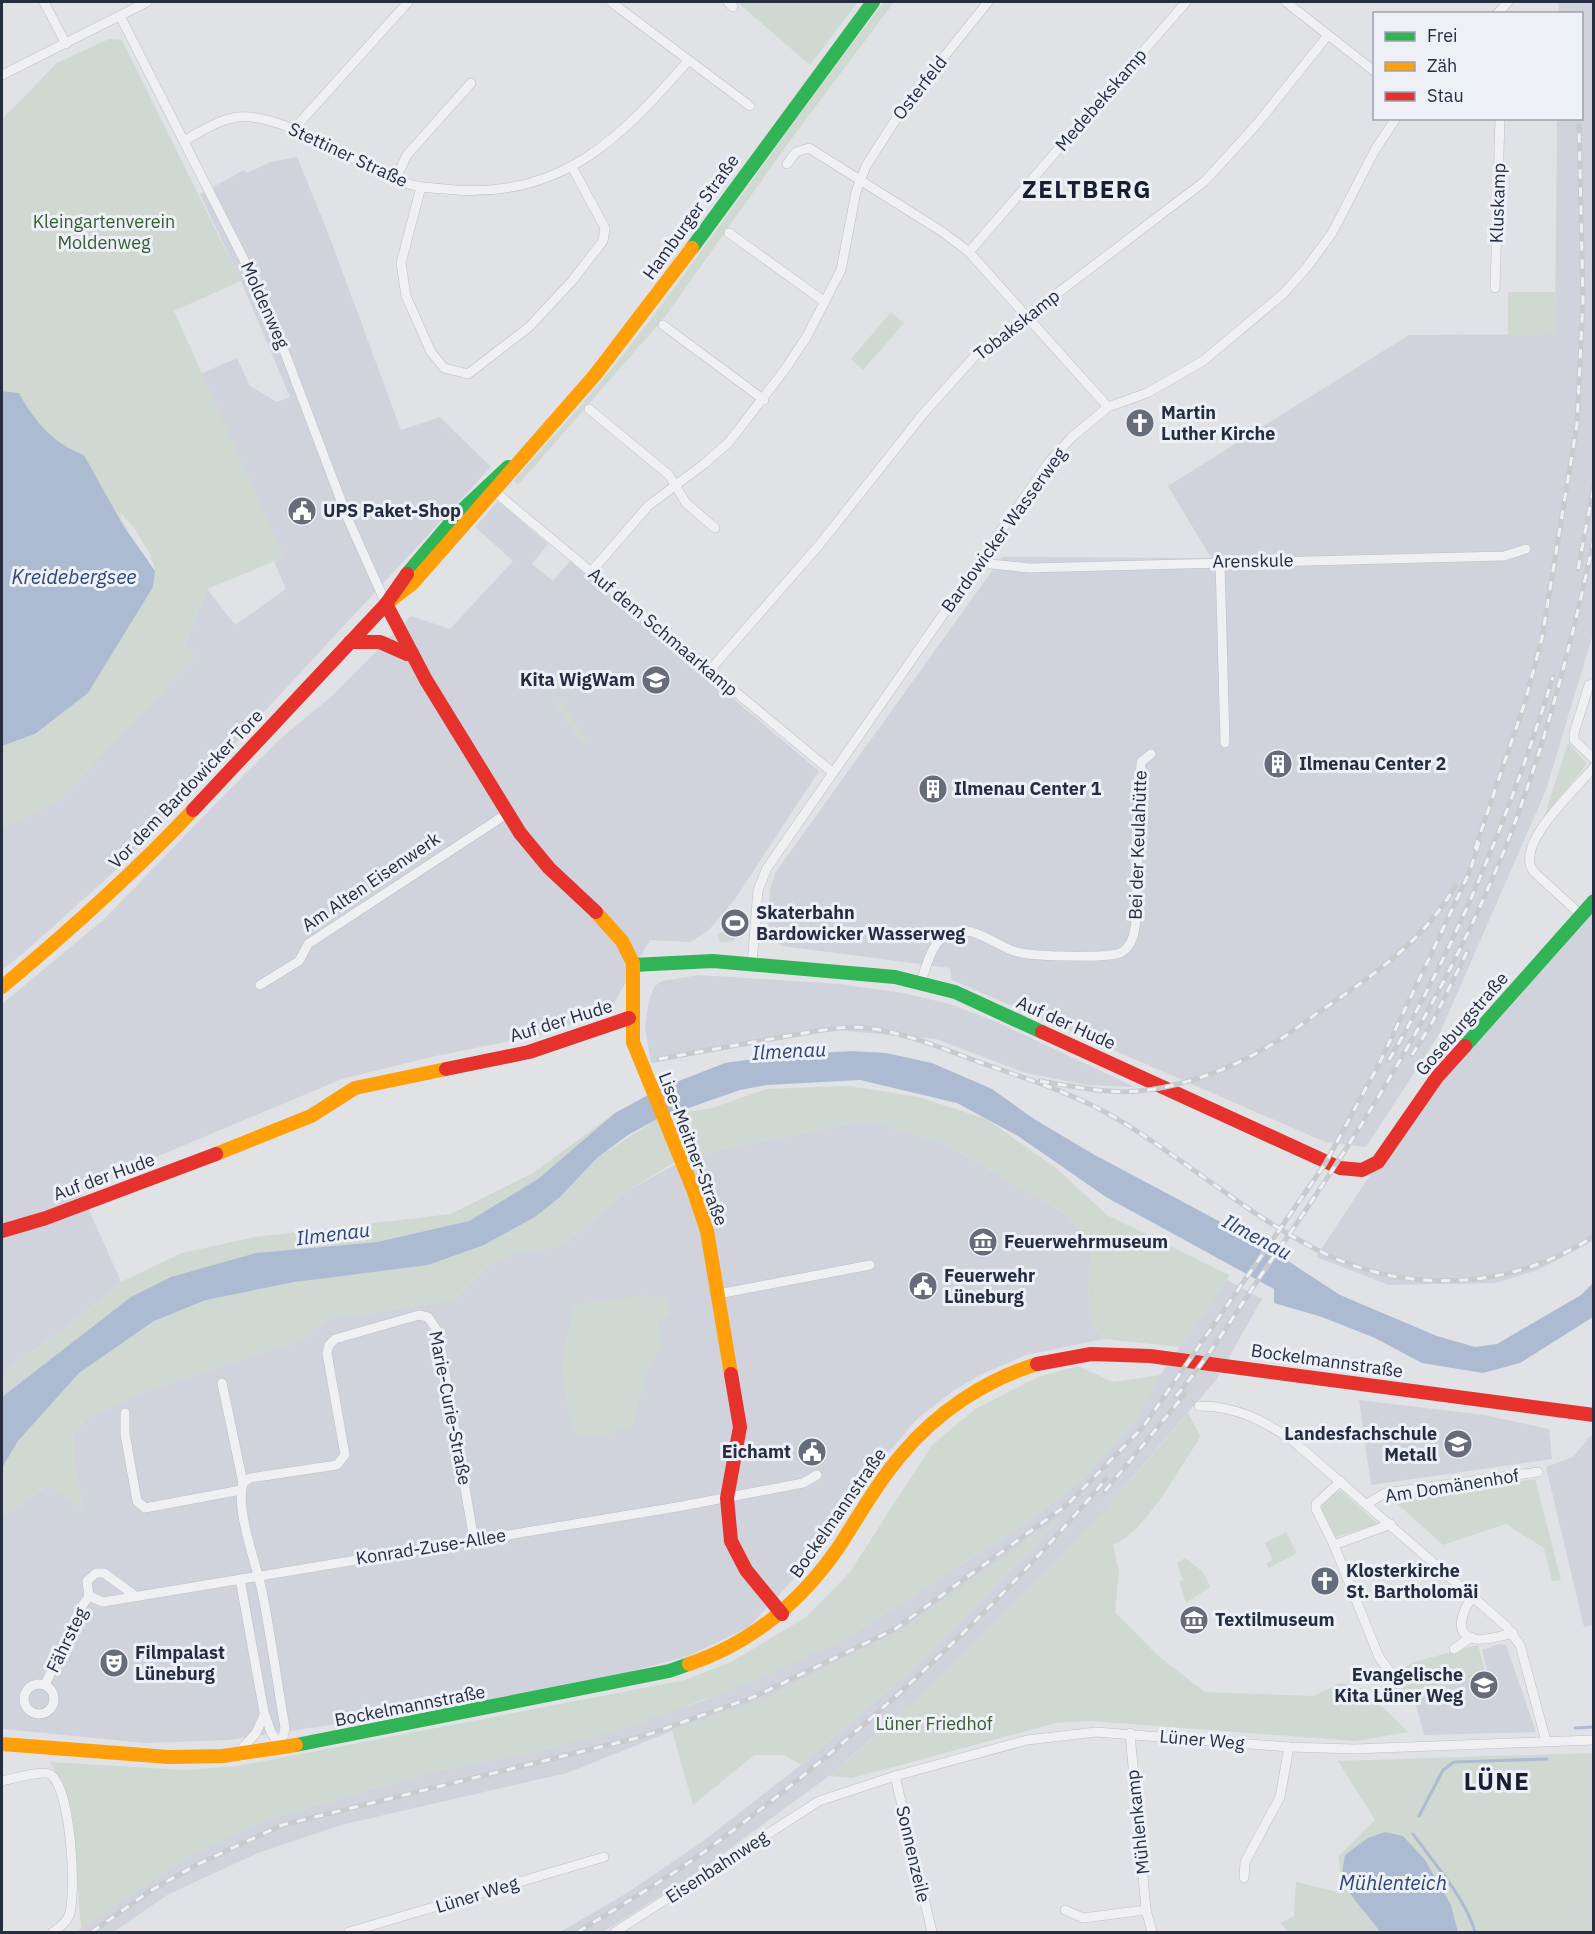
<svg xmlns="http://www.w3.org/2000/svg" width="1595" height="1934" viewBox="0 0 1595 1934" font-family="'IBM Plex Sans',sans-serif">
  <rect width="100%" height="100%" fill="#e0e2e6"/>
  <!-- built -->
  <g fill="#d0d3db">
    <path d="M1558 2H1593V634L1546 790 1440 1033 1366 1147 1325 1142 952 980 950 968 782 946 775 941 768 929 770 890 775 873 1002 557 1211 558 1168 486 1409 335 1555 334 1557 119 1582 118V14L1559 13Z"/>
    <path d="M297 157 327 230 401 430 440 417 491 467 126 861 26 951 2 970V827L60 800 194 656 185 645 207 589 235 625 286 589 274 562 284 557 200 374 237 358 250 386 277 402 290 397 241 281 200 194 244 170 247 173 270 162Z"/>
    <path d="M498 501 548 544 532 564 553 581 570 561 819 771 735 899 709 930 690 942 650 940 610 1010 550 1033 431 1057 342 1079 80 1189 121 1282 76 1320 2 1373V1004L103 920 242 777 281 738 332 696 411 616 450 629 513 561 475 527Z"/>
    <path d="M1593 896V1241L1538 1270 1495 1283 1389 1285 1316 1257 1450 1054Z"/>
    <path d="M699 975 839 984 903 993 950 1004 999 1023 1135 1087 1087 1085 1026 1073 936 1039 835 1030 651 1063 645 1027 649 999 655 986 662 981Z"/>
    <path d="M869 1120 946 1144 1069 1216 1091 1249 1088 1285 1090 1321 1104 1339 1026 1355 978 1376 953 1391 916 1420 855 1492 800 1572 749 1627 688 1656 614 1676 460 1706 228 1740 146 1743 2 1729V1516L49 1485 83 1509 73 1457 74 1433 86 1419 147 1390 302 1340 326 1320 454 1300 491 1263 513 1254 562 1246 624 1193 690 1156Z"/>
    <path d="M1227 1280 1262 1299 1216 1380 1084 1534 951 1669 829 1776 698 1872 603 1932H560L627 1893 702 1842 801 1765 921 1662 1064 1515 902 1630 764 1700 672 1731 567 1773 341 1825 258 1853 169 1894 113 1932H76L194 1853 270 1818 439 1770 549 1749 700 1702 843 1640 1017 1529 1082 1480 1136 1419 1160 1375Z"/>
    <path d="M1359 1400 1484 1415 1549 1429 1552 1459 1371 1485Z"/>
    <path d="M1590 1436 1594 1437V1625L1584 1627 1546 1467 1573 1457Z"/>
    <path d="M1498 1644 1506 1645 1536 1732 1424 1735 1413 1694 1488 1675 1482 1650Z"/>
  </g>
  <!-- green -->
  <g fill="#cfd9d1">
    <path d="M737 2H858L810 65Z"/>
    <path d="M884 2H894L789 142 664 318 518 485 514 480C559 430 604 381 644 328 726 220 802 108 884 2Z"/>
    <path d="M109 39 122 40 241 281 174 311 284 557 207 589 185 644 195 656 60 800 2 827V746L35 734 88 693 153 587 155 571 150 554 134 528 120 512 122 521 132 534 123 525 84 455C54 444 34 421 19 393L2 391V119L57 63Z"/>
    <path d="M1508 292H1555V334L1508 335Z"/>
    <path d="M891 312 904 323 863 370 851 359Z"/>
    <path d="M561 700 587 739 581 743 555 703Z"/>
    <path d="M1568 743 1587 764 1544 817Z"/>
    <path d="M735 908C742 918 745 932 733 941L721 943 717 935 727 928 731 913Z"/>
    <path d="M849 1086 919 1097 986 1119 1056 1168 1107 1215 1229 1275 1227 1280 1180 1347 1104 1339 1090 1321 1088 1285 1091 1249 1069 1216 946 1144 869 1120 690 1156 672 1114 712 1108 766 1089Z"/>
    <path d="M615 1113 538 1179 469 1221 377 1242 256 1253 37 1372 2 1397V1373L76 1320 121 1282 182 1253 255 1237 451 1214 533 1173Z"/>
    <path d="M657 1119 675 1162 624 1193 562 1246 513 1254 491 1263 454 1300 327 1320 302 1340 147 1390 86 1419 74 1433 73 1457 83 1510 49 1485 2 1516V1468L18 1441 79 1373 154 1321 206 1300 484 1245 535 1217 560 1197 597 1158Z"/>
    <path d="M642 1295 668 1298 669 1315 657 1322 662 1343 648 1368 633 1425 606 1435 578 1436 570 1420 561 1369 573 1306Z"/>
    <path d="M1078 1366 1113 1382 1160 1375 1136 1419 1082 1480 1017 1529 843 1640 746 1684 635 1725 549 1749 439 1770 270 1818 194 1853 81 1929 72 1813 63 1785 50 1762 185 1770 238 1766 685 1680 731 1662 806 1617 850 1572 932 1445 975 1409 1038 1377Z"/>
    <path d="M1188 1413 1200 1435 1199 1440C1177 1470 1147 1531 1113 1545L1119 1572 1115 1612 1157 1655 1205 1692 1314 1696 1340 1683 1364 1689 1408 1732 1356 1741 1090 1721 1056 1723 852 1778 829 1776C960 1665 1079 1544 1188 1413Z"/>
    <path d="M1535 1479 1561 1580 1552 1581 1544 1548 1506 1524 1443 1545 1394 1501Z"/>
    <path d="M1341 1491 1378 1524 1335 1537 1319 1510 1332 1495Z"/>
    <path d="M1067 1512 921 1662 801 1765 785 1755H754L693 1805 672 1731 764 1700 902 1630Z"/>
    <path d="M1286 1532 1297 1553 1269 1568 1266 1563 1273 1560 1265 1543Z"/>
    <path d="M1185 1558 1203 1572 1210 1587 1186 1603 1179 1581 1183 1580 1177 1563Z"/>
    <path d="M1478 1645 1486 1675 1398 1699 1387 1677 1414 1662Z"/>
    <path d="M1593 1753V1932H1458L1451 1905 1440 1888 1349 1890 1369 1914 1380 1932H1289L1280 1923 1294 1916 1296 1882 1341 1893 1339 1856 1375 1820 1338 1761Z"/>
  </g>
  <!-- water -->
  <g fill="#adbbd2">
    <path d="M2 391 19 393C34 421 54 444 84 455L123 525 155 571 153 587 88 693 35 734 2 746Z"/>
    <path d="M852 1051 886 1053 932 1063 992 1089 1034 1119 1093 1154 1262 1244 1340 1295 1437 1336 1475 1347 1497 1344 1581 1295 1593 1283V1317L1520 1363 1483 1373 1422 1363 1375 1338 1322 1317 1274 1303V1289L1106 1197 1018 1136 957 1103 860 1080 767 1085 740 1090 657 1119 628 1135 597 1158 560 1197 535 1217 484 1245 428 1265 295 1282 206 1300 154 1321 79 1373 18 1441 2 1468V1397L131 1297 171 1277 256 1253 377 1242 469 1221 538 1179 615 1113 661 1088 725 1063 781 1055Z"/>
    <path d="M1385 1832 1403 1836 1425 1860 1451 1905 1458 1932H1380C1370 1916 1349 1897 1343 1880 1341 1873 1344 1862 1345 1855L1368 1838Z"/>
  </g>
  <g fill="none" stroke-linecap="round" stroke-linejoin="round">
    <!-- stream -->
    <g stroke="#adbbd2" stroke-width="3">
      <path d="M1575 1728 1594 1727"/>
      <path d="M1419 1816 1443 1770 1454 1762 1547 1759"/>
      <path d="M1413 1834C1433 1862 1466 1899 1475 1932"/>
    </g>
    <!-- street casing -->
    <g stroke="#bdbfc4" stroke-width="10">
      <g id="street">
        <path d="M44 2 66 44"/>
        <path d="M611 2 750 106"/>
        <path d="M728 2 733 7"/>
        <path d="M1286 2 1374 71"/>
        <path d="M1497 14 1508 2"/>
        <path d="M120 16 266 303 348 519 386 604"/>
        <path d="M2 75 147 2"/>
        <path d="M293 130 408 2"/>
        <path d="M185 140C202 131 219 119 239 117 283 113 352 161 394 179 413 188 435 188 456 190 565 197 622 136 688 61"/>
        <path d="M787 164 796 152 809 148 941 231 969 252 1108 407"/>
        <path d="M395 180 407 155 471 83"/>
        <path d="M421 187 401 263 406 296 431 352 444 368 468 374 529 327 572 281 603 241 605 228 572 167"/>
        <path d="M729 233 825 302"/>
        <path d="M969 252 1186 2"/>
        <path d="M1495 288 1500 118"/>
        <path d="M663 325 764 400"/>
        <path d="M589 409 669 475 686 503 715 528"/>
        <path d="M495 492 832 772"/>
        <path d="M983 557 991 564 1029 568 1504 556 1526 549"/>
        <path d="M1220 562 1225 743"/>
        <path d="M591 572 648 506 704 464 729 442 786 368 807 336 841 270 856 192 866 166 903 108 988 2"/>
        <path d="M710 670 820 544 923 414 975 356 1205 181 1257 124 1328 35"/>
        <path d="M1594 683 1589 685 1574 733V740L1594 759"/>
        <path d="M1581 915 1534 872C1512 846 1577 788 1594 767"/>
        <path d="M752 964 758 890 767 868 1049 462 1072 437 1108 407 1147 393 1203 361 1283 294 1307 267 1332 233 1375 150 1396 118"/>
        <path d="M921 981C927 965 932 941 948 934 972 922 995 946 1017 952 1031 956 1112 959 1122 952 1133 945 1135 931 1136 919L1141 762 1151 754"/>
        <path d="M260 985 299 961 308 944 508 813"/>
        <path d="M718 1294 870 1265"/>
        <path d="M222 1383 243 1483C235 1509 256 1563 262 1591 271 1636 277 1682 285 1728L281 1748"/>
        <path d="M1199 1406C1235 1406 1263 1420 1292 1440L1506 1626 1520 1645 1546 1741"/>
        <path d="M125 1413V1434L137 1501 145 1508 241 1490"/>
        <path d="M1341 1481 1316 1504V1509L1334 1545 1379 1657 1390 1672"/>
        <path d="M243 1483 250 1478 337 1465 345 1455 327 1353 329 1345 335 1339 419 1315 428 1317 438 1332 474 1540"/>
        <path d="M1367 1504 1385 1493 1538 1472"/>
        <path d="M1334 1545 1391 1524"/>
        <path d="M240 1579 264 1712 271 1732 281 1748"/>
        <path d="M134 1595 104 1573H96L87 1581 89 1596 103 1602 677 1507 803 1483 817 1475"/>
        <path d="M1473 1597C1464 1608 1451 1634 1475 1639 1486 1641 1502 1636 1513 1633"/>
        <path d="M1454 1649 1471 1637"/>
        <circle cx="39" cy="1699" r="15"/>
        <path d="M45 1685 80 1609 89 1596"/>
        <path d="M1130 1733 1146 1910 1152 1932"/>
        <path d="M237 1754 256 1733 264 1715"/>
        <path d="M895 1776 932 1932"/>
        <path d="M2 1781C12 1779 44 1769 51 1775 71 1790 77 1893 69 1916 66 1923 59 1928 53 1932"/>
        <path d="M1244 1878 1245 1862 1280 1797 1289 1747"/>
        <path d="M1065 1910 1083 1918 1146 1910"/>
        <path d="M349 1932 604 1857"/>
        <path d="M615 1932 819 1801 895 1776 1027 1740 1096 1732 1289 1747 1354 1749 1594 1740"/>
      </g>
    </g>
    <!-- street -->
    <use href="#street" stroke="#f0f0f2" stroke-width="9"/>
    <!-- fast -->
    <g stroke="#30b455" stroke-width="14">
      <path d="M692 248 873 2"/>
      <path d="M407 574 458 514 508 467"/>
      <path d="M633 965 713 961 895 977 955 992 1042 1032"/>
      <path d="M1465 1046 1594 901"/>
      <path d="M296 1745 669 1671 689 1664"/>
    </g>
    <!-- slow -->
    <g stroke="#ff9f0a" stroke-width="14">
      <path d="M386 604 413 583 595 375 692 248"/>
      <path d="M596 912 622 941 633 963V1042L693 1189 707 1231 731 1374"/>
      <path d="M2 987C69 931 133 874 193 810"/>
      <path d="M216 1154 311 1116 355 1088 446 1069"/>
      <path d="M689 1664C752 1643 803 1600 840 1545 860 1514 878 1482 902 1454 937 1412 985 1380 1037 1364"/>
      <path d="M2 1744 169 1757 223 1756 296 1745"/>
    </g>
    <!-- jam -->
    <g stroke="#e5322d" stroke-width="14">
      <path d="M386 604 426 680 520 833 549 868 596 912"/>
      <path d="M350 642H380L407 654"/>
      <path d="M193 810 386 604 407 574"/>
      <path d="M1042 1032 1340 1168 1362 1170 1378 1162 1437 1077 1465 1046"/>
      <path d="M446 1069 529 1052 629 1018"/>
      <path d="M2 1231 46 1218 216 1154"/>
      <path d="M1037 1364 1091 1354 1150 1356 1594 1415"/>
      <path d="M731 1374 740 1427 727 1498 731 1541 746 1570 782 1614"/>
    </g>
    <!-- rail casing -->
    <g stroke="#c9cacd" stroke-width="5">
      <g id="rail">
        <path d="M1578 569 1594 486"/>
        <path d="M1475 849 1525 702 1542 638 1577 424 1583 299 1579 125"/>
        <path d="M1412 1055 1432 1023 1467 952"/>
        <path d="M659 1059C704 1051 748 1043 793 1035 819 1031 847 1024 874 1029 918 1036 957 1055 999 1069 1042 1084 1084 1098 1124 1123 1194 1166 1258 1223 1332 1257 1418 1295 1516 1287 1594 1236"/>
        <path d="M1389 1060C1460 939 1511 810 1553 677"/>
        <path d="M1040 1081C1072 1086 1105 1094 1139 1091 1173 1088 1213 1075 1243 1060 1269 1048 1293 1031 1316 1014 1368 979 1424 942 1455 886"/>
        <path d="M1176 1396C1211 1355 1239 1307 1270 1262 1366 1125 1461 971 1518 814 1551 724 1574 632 1594 539"/>
        <path d="M1105 1491 1185 1394"/>
        <path d="M92 1932 150 1891 196 1865 282 1825 641 1737 756 1696 895 1629 1068 1504 1143 1427 1325 1164 1379 1064 1426 965 1470 871 1479 842"/>
        <path d="M578 1932C621 1905 667 1879 708 1849 855 1741 989 1618 1106 1479"/>
      </g>
    </g>
    <!-- rail -->
    <use href="#rail" stroke="#edf0f6" stroke-width="3" stroke-dasharray="9" stroke-linecap="butt"/>
  </g>
  <!-- icons -->
  <defs>
    <g id="church-disc" transform="scale(1.5)"><circle r="9.5" fill="#676c7a" stroke="#edf0f6"/><path d="M-1.2-6h2.4v3.5h3.3v2.4h-3.3V6h-2.4V-.1h-3.3v-2.4h3.3Z" fill="#fff"/></g>
    <g id="civic-disc" transform="scale(1.5)"><circle r="9.5" fill="#676c7a" stroke="#edf0f6"/><path d="M-.6-6.5H3V-4.5H.6V-3L4-1V1h2V6H-6V1h2V-1L-.6-3ZM-1.2 2.5V6h2.4V2.5Z" fill="#fff"/></g>
    <g id="school-disc" transform="scale(1.5)"><circle r="9.5" fill="#676c7a" stroke="#edf0f6"/><path d="M0-5L7-2L0 1L-7-2ZM-4 1L0 2.5L4 1V4Q0 6-4 4Z" fill="#fff"/></g>
    <g id="building-disc" transform="scale(1.5)"><circle r="9.5" fill="#676c7a" stroke="#edf0f6"/><path d="M-4-6H4V6H1V3H-1V6H-4ZM-2.5-4.3h1.7v1.8h-1.7ZM.8-4.3h1.7v1.8H.8ZM-2.5-1h1.7V.8h-1.7ZM.8-1h1.7V.8H.8Z" fill="#fff"/></g>
    <g id="stadium-disc" transform="scale(1.5)"><circle r="9.5" fill="#676c7a" stroke="#edf0f6"/><path d="M0-5a6.5 5 0 1 0 0 10a6.5 5 0 1 0 0-10ZM-3.5-1.8h7v3.6h-7Z" fill="#fff"/></g>
    <g id="museum-disc" transform="scale(1.5)"><circle r="9.5" fill="#676c7a" stroke="#edf0f6"/><path d="M0-6L6-3V-2H-6V-3ZM-5-1h2V3h-2ZM-1-1h2V3h-2ZM3-1h2V3H3ZM-6 4H6V6H-6Z" fill="#fff"/></g>
    <g id="theatre-disc" transform="scale(1.5)"><circle r="9.5" fill="#676c7a" stroke="#edf0f6"/><path d="M-5-5.5Q0-4 5-5.5V0Q5 5 0 6Q-5 5-5 0ZM-3.3-2.5H-1v1.5H-3.3ZM1-2.5H3.3v1.5H1ZM-2.8 1Q0 5.5 2.8 1Z" fill="#fff"/></g>
  </defs>
  <g fill-rule="evenodd">
    <use href="#church-disc" x="1140" y="423"/>
    <use href="#civic-disc" x="302" y="511"/>
    <use href="#school-disc" x="656" y="680"/>
    <use href="#building-disc" x="1278" y="764"/>
    <use href="#building-disc" x="933" y="789"/>
    <use href="#stadium-disc" x="735" y="923"/>
    <use href="#museum-disc" x="983" y="1242"/>
    <use href="#civic-disc" x="923" y="1286"/>
    <use href="#school-disc" x="1458" y="1444"/>
    <use href="#civic-disc" x="812" y="1452"/>
    <use href="#church-disc" x="1325" y="1581"/>
    <use href="#museum-disc" x="1194" y="1620"/>
    <use href="#theatre-disc" x="114" y="1663"/>
    <use href="#school-disc" x="1484" y="1685"/>
  </g>
  <g text-anchor="middle" stroke-width="6" stroke-linejoin="round" paint-order="stroke">
    <!-- street labels -->
    <g font-size="18" fill="#262d40" stroke="#edf0f6">
      <text transform="translate(920 88) rotate(-52)" y="6">Osterfeld</text>
      <text transform="translate(1101 100) rotate(-49)" y="6">Medebekskamp</text>
      <text transform="translate(348 155) rotate(25)" y="6">Stettiner Straße</text>
      <text transform="translate(1498 203) rotate(-88)" y="6">Kluskamp</text>
      <text transform="translate(691 217) rotate(-54)" y="6">Hamburger Straße</text>
      <text transform="translate(265 305) rotate(66)" y="6">Moldenweg</text>
      <text transform="translate(1017 325) rotate(-38)" y="6">Tobakskamp</text>
      <text transform="translate(1004 530) rotate(-54)" y="6">Bardowicker Wasserweg</text>
      <text transform="translate(1253 561) rotate(-1)" y="6">Arenskule</text>
      <text transform="translate(663 632) rotate(40)" y="6">Auf dem Schmaarkamp</text>
      <text transform="translate(186 789) rotate(-46)" y="6">Vor dem Bardowicker Tore</text>
      <text transform="translate(1138 845) rotate(-88)" y="6">Bei der Keulahütte</text>
      <text transform="translate(371 882) rotate(-34)" y="6">Am Alten Eisenwerk</text>
      <text transform="translate(561 1021) rotate(-17)" y="6">Auf der Hude</text>
      <text transform="translate(1066 1023) rotate(24)" y="6">Auf der Hude</text>
      <text transform="translate(1462 1024) rotate(-49)" y="6">Goseburgstraße</text>
      <text transform="translate(693 1149) rotate(69)" y="6">Lise-Meitner-Straße</text>
      <text transform="translate(104 1177) rotate(-20)" y="6">Auf der Hude</text>
      <text transform="translate(1327 1361) rotate(8)" y="6">Bockelmannstraße</text>
      <text transform="translate(450 1408) rotate(79)" y="6">Marie-Curie-Straße</text>
      <text transform="translate(1452 1486) rotate(-9)" y="6">Am Domänenhof</text>
      <text transform="translate(838 1513) rotate(-55)" y="6">Bockelmannstraße</text>
      <text transform="translate(431 1547) rotate(-9)" y="6">Konrad-Zuse-Allee</text>
      <text transform="translate(67 1640) rotate(-64)" y="6">Fährsteg</text>
      <text transform="translate(410 1706) rotate(-11)" y="6">Bockelmannstraße</text>
      <text transform="translate(1202 1740) rotate(5)" y="6">Lüner Weg</text>
      <text transform="translate(1138 1822) rotate(-96)" y="6">Mühlenkamp</text>
      <text transform="translate(913 1854) rotate(77)" y="6">Sonnenzeile</text>
      <text transform="translate(717 1867) rotate(-33)" y="6">Eisenbahnweg</text>
      <text transform="translate(477 1895) rotate(-17)" y="6">Lüner Weg</text>
    </g>
    <!-- park labels -->
    <g font-size="18" fill="#365c33" stroke="#edf0f6">
      <text x="104" y="228">Kleingartenverein<tspan x="104" dy="21">Moldenweg</tspan></text>
      <text x="934" y="1730">Lüner Friedhof</text>
    </g>
    <!-- poi labels -->
    <g font-size="18" font-weight="bold" fill="#262d40" stroke="#edf0f6" text-anchor="start">
      <text x="1161" y="419">Martin<tspan x="1161" dy="21">Luther Kirche</tspan></text>
      <text x="323" y="517">UPS Paket-Shop</text>
      <text x="635" y="686" text-anchor="end">Kita WigWam</text>
      <text x="1299" y="770">Ilmenau Center 2</text>
      <text x="954" y="795">Ilmenau Center 1</text>
      <text x="756" y="919">Skaterbahn<tspan x="756" dy="21">Bardowicker Wasserweg</tspan></text>
      <text x="1004" y="1248">Feuerwehrmuseum</text>
      <text x="944" y="1282">Feuerwehr<tspan x="944" dy="21">Lüneburg</tspan></text>
      <text x="1437" y="1440" text-anchor="end">Landesfachschule<tspan x="1437" dy="21">Metall</tspan></text>
      <text x="791" y="1458" text-anchor="end">Eichamt</text>
      <text x="1346" y="1577">Klosterkirche<tspan x="1346" dy="21">St. Bartholomäi</tspan></text>
      <text x="1215" y="1626">Textilmuseum</text>
      <text x="135" y="1659">Filmpalast<tspan x="135" dy="21">Lüneburg</tspan></text>
      <text x="1463" y="1681" text-anchor="end">Evangelische<tspan x="1463" dy="21">Kita Lüner Weg</tspan></text>
    </g>
    <!-- water labels -->
    <g font-size="20" font-style="italic" fill="#2f4675" stroke="#edf0f6">
      <text x="74" y="584">Kreidebergsee</text>
      <text transform="translate(789 1051) rotate(-3)" y="7">Ilmenau</text>
      <text transform="translate(333 1234) rotate(-7)" y="7">Ilmenau</text>
      <text transform="translate(1257 1237) rotate(28)" y="7">Ilmenau</text>
      <text x="1393" y="1890">Mühlenteich</text>
    </g>
    <!-- district labels -->
    <g font-size="24" font-weight="bold" letter-spacing="1.5" fill="#191e30" stroke="#edf0f6">
      <text x="1087" y="198">ZELTBERG</text>
      <text x="1497" y="1790">LÜNE</text>
    </g>
  </g>
  <!-- border -->
  <rect width="1595" height="1934" fill="none" stroke="#262d40" stroke-width="6"/>
  <!-- legend -->
  <rect x="1373" y="12" width="210" height="108" fill="#edf0f6" stroke="#9da2ad" stroke-width="1.5"/>
  <rect x="1385" y="32" width="30" height="9" fill="#30b455" stroke="#9da2ad" stroke-width="1.5"/>
  <text x="1427" y="42" font-size="18" fill="#262d40">Frei</text>
  <rect x="1385" y="62" width="30" height="9" fill="#ff9f0a" stroke="#9da2ad" stroke-width="1.5"/>
  <text x="1427" y="72" font-size="18" fill="#262d40">Zäh</text>
  <rect x="1385" y="92" width="30" height="9" fill="#e5322d" stroke="#9da2ad" stroke-width="1.5"/>
  <text x="1427" y="102" font-size="18" fill="#262d40">Stau</text>
</svg>
